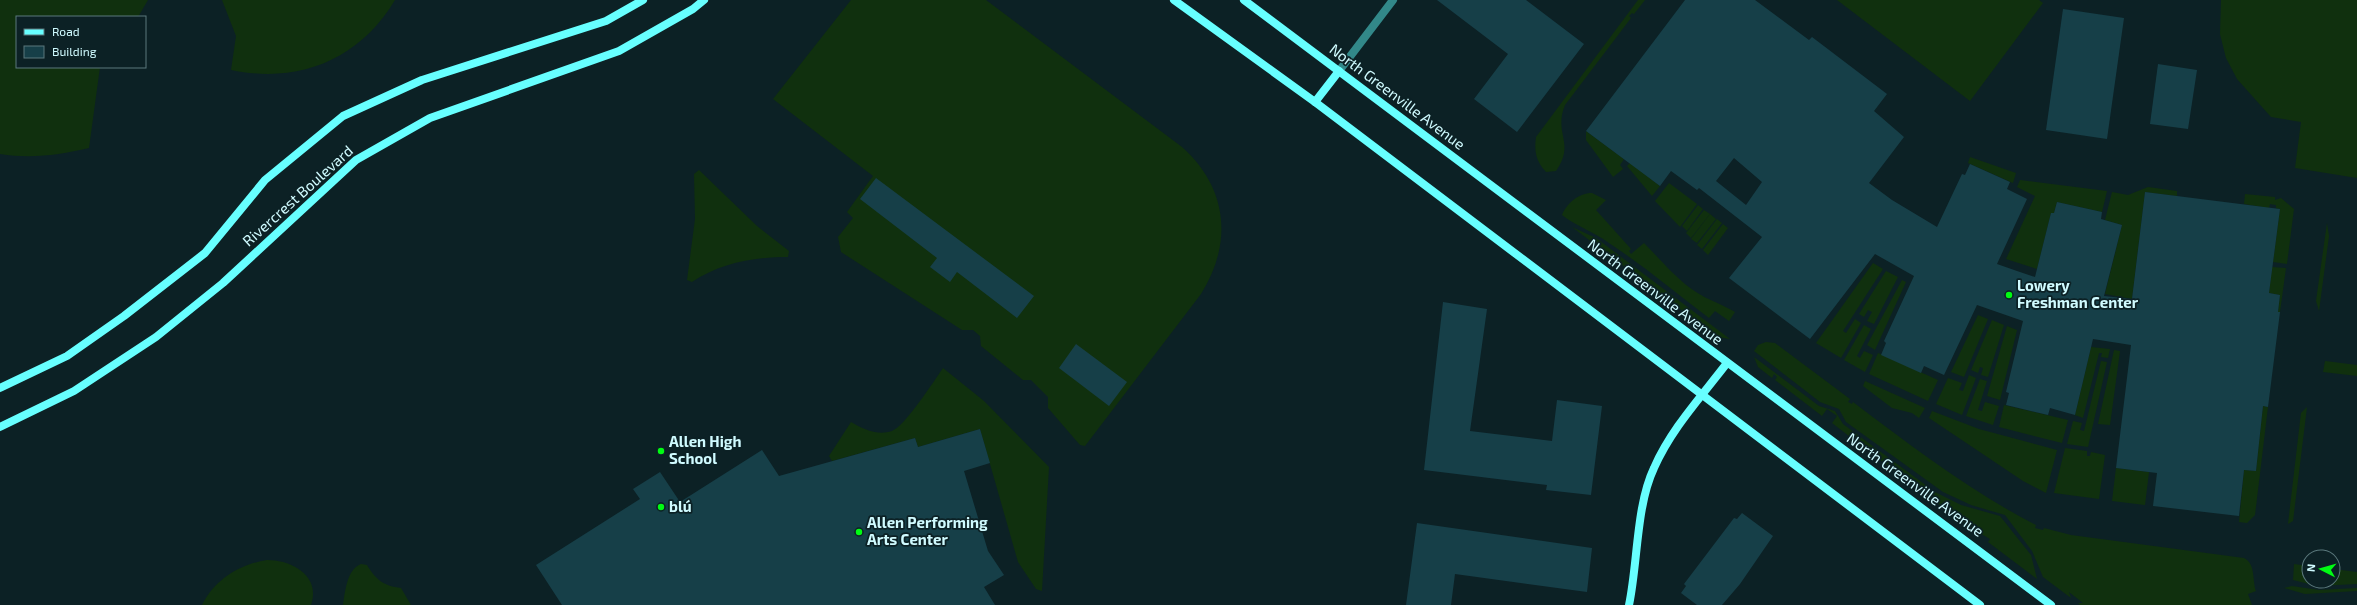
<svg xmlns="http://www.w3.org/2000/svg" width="2357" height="605" viewBox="0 0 2357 605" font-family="'Exo 2',sans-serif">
  <rect width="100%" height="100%" fill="#0c2125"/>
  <!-- grass -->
  <g fill="#10300e">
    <path d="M0 0H148L138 17H17V67H100L89 148C59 155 31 159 0 154Z"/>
    <path d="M222 0H395C359 60 299 84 231 70L236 36Z"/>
    <path d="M851 0H986L1182 147C1228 188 1233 243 1201 294L1085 446 1080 445 1048 408V397L1031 380H1023L981 346 980 336 973 330H962L841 252 838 237 853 218 847 212 873 176 773 99Z"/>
    <path d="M1638 0H1645L1634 14 1632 13 1629 16 1631 18 1565 105C1553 134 1576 143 1556 171L1546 172C1536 161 1534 152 1536 137Z"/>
    <path d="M1837 0H2039L2043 3 1970 101Z"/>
    <path d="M2221 0H2357V178L2295 168 2301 122 2271 117 2237 79 2226 58 2220 34Z"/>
    <path d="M1586 131 1624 159 1620 165 1623 169 1613 177 1586 140Z"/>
    <path d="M1970 157 2016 173 2013 183 1968 163Z"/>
    <path d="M1630 163 1660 186 1652 196 1627 166Z"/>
    <path d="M699 170 757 226 789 251 788 257C754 257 721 263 692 282L687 280 695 219 694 174Z"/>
    <path d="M2020 180 2107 191 2102 212 2057 202 2054 213H2051L2037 269 2006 259 2035 196 2017 187Z"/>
    <path d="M1669 183 1697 204 1680 227 1655 201Z"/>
    <path d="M2148 187 2177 191V196L2145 192 2132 299 2105 294 2122 225 2105 220 2112 192 2128 195Z"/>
    <path d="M1592 193 1606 200 1596 210 1631 249 1629 251 1631 254 1644 243C1661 260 1676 279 1696 292 1708 300 1722 304 1735 312L1729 321 1715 311 1709 318C1676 293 1644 266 1609 243 1594 232 1576 226 1562 215 1567 203 1579 193 1592 193Z"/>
    <path d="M2245 194 2275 197V200L2281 198 2294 209 2287 264 2273 262 2280 209 2276 208V205L2270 204 2269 208 2244 204Z"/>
    <path d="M1698 205 1703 209 1687 231 1682 226Z"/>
    <path d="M1704 210 1710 214 1691 238 1686 233Z"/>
    <path d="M1710 214 1716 219 1697 243 1691 239Z"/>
    <path d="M1717 219 1722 223 1702 249 1697 245Z"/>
    <path d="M2327 223 2329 236 2319 311 2316 301Z"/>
    <path d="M1723 224 1728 228 1708 255 1703 250Z"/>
    <path d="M1572 227 1596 238 1730 339 1717 337Z"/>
    <path d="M1873 263 1883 269 1843 331 1846 333 1855 319 1861 323 1841 358 1816 343Z"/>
    <path d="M2272 267 2286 268 2280 312H2278L2280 295 2269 293Z"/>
    <path d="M1886 271 1898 277 1874 324 1867 321 1872 312 1868 310 1864 317 1859 314Z"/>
    <path d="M1902 280 1906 282 1875 350 1867 345Z"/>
    <path d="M1978 315 1988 319 1964 377 1951 372Z"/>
    <path d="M1992 320 2004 325 1988 377 1981 375 1983 368 1980 367 1978 373 1971 370Z"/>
    <path d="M1864 325 1871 329 1857 356 1860 358 1864 351 1873 355 1865 372 1844 360Z"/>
    <path d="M2007 326 2017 330 2000 400 1987 396Z"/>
    <path d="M1766 342 1775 343 1850 399 1848 402 1852 404 1853 402C1910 445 1973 493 2036 525L2035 528 2043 530 2044 528 2071 535 2244 558C2256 564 2252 580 2256 591L2248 594 2252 605H2080L2078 603H2083L2069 592 2071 598 2043 577 2032 551 2005 515 1971 505 1943 492 1846 422 1839 409 1820 402 1754 351 1758 345Z"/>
    <path d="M2091 347 2110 349 2108 358 2101 357 2102 353H2099L2083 418 2075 415Z"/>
    <path d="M2114 350 2120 351 2110 425 2098 424Z"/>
    <path d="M1878 353 1938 380 1928 401 1869 374Z"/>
    <path d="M1754 357 1819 406 1835 411 1843 424 1935 492 1961 505 2000 516 2031 555 2037 579 1988 542 1990 539 1976 531 1975 532 1920 490 1921 487 1906 480 1832 423 1837 416 1827 409 1822 416 1775 380 1777 377 1774 374 1772 378 1758 367Z"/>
    <path d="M2101 361 2107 362 2088 447 2067 444 2073 421 2082 423 2080 430 2084 431Z"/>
    <path d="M2325 361 2357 365V376L2323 372Z"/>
    <path d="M943 368 984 401 1049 467 1042 591 1036 589 1018 562 980 429 918 447 915 438 832 461 829 456 851 422C863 429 877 436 892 431 905 426 934 381 943 368Z"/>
    <path d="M1969 375 1976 378 1962 415 1936 404 1948 378 1962 383 1959 390 1963 391Z"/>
    <path d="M1980 379 1987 381 1978 410 1982 411 1985 402 1999 406 1993 425 1966 416Z"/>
    <path d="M1865 381 1925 408 1919 418 1912 413 1892 408 1863 386Z"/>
    <path d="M2004 405 2068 420 2062 443 1999 427Z"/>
    <path d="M2263 406 2268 407 2255 515 2247 523 2239 522 2244 470 2256 471Z"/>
    <path d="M2307 407 2293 521 2288 524 2301 413Z"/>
    <path d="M1932 411 1979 429 2057 450 2046 493 2023 481 1929 418Z"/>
    <path d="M2065 448 2087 451V456H2090L2091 452 2105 455 2099 499 2054 493Z"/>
    <path d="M2116 468 2149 472 2145 505 2112 501Z"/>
    <path d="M267 560C291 560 321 575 311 605H202C214 580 240 564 267 560Z"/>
    <path d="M361 564 367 565C376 580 384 586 401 588L411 605H343C345 592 347 569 361 564Z"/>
    <path d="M2294 564 2309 566V581H2333V569L2357 572V584L2317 586 2293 580Z"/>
    <path d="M2292 586 2319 590 2357 588V591L2305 594 2284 588Z"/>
  </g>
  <!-- building -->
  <g fill="#163f48" fill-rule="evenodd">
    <path d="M1437 0H1526L1584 44 1517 132 1474 99 1508 54Z"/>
    <path d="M1685 0H1755L1809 40 1812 37 1887 94 1874 111 1904 137 1869 183 1892 200 1937 227 1962 174 1965 175 1970 164 2010 182 2007 189 2027 199 1997 264 2017 271 2035 277 2051 213H2054L2057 202 2102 212 2101 219 2122 225 2104 296 2132 299 2145 192 2280 209 2269 293 2280 295 2278 312H2280L2268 407 2263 406 2256 471 2244 470 2239 516 2153 506 2157 473 2116 468 2131 345 2093 339 2075 415 2050 408 2048 415 2006 405 2009 393 2006 392 2023 321 1977 305 1944 375 1924 366 1921 373 1881 355 1886 343 1884 341 1914 276 1875 254 1810 339 1729 278 1762 237 1699 188 1697 190 1671 171 1660 186 1586 131ZM1734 158 1762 182 1746 205 1716 181Z"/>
    <path d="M2063 9 2124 18 2107 139 2046 130Z"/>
    <path d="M2158 64 2197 70 2188 129 2150 124Z"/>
    <path d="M876 178 1034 296 1017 318 957 272 950 282 930 267 937 258 860 199Z"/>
    <path d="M1443 302 1487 309 1470 431 1552 441 1557 400 1602 406 1591 495 1546 490 1547 485 1424 470Z"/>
    <path d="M1076 344 1127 382 1109 406 1059 368Z"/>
    <path d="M980 429 990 463 964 471 988 551 1004 575 984 587 995 605H562L536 565 640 499 633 489 660 472 680 502 762 450 779 476 915 438 918 447Z"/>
    <path d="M1742 513 1773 536 1740 584 1722 605H1697L1681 593 1686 586 1684 584 1734 518 1737 519Z"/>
    <path d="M1417 523 1592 548 1587 592 1455 574 1451 605H1406Z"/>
  </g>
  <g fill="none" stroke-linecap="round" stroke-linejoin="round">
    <!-- street -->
    <path stroke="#328889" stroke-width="8" d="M1339 71 1393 0"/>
    <!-- secondary -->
    <g stroke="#67ffff" stroke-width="8">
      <path d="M1174 0 1315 102 1980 605"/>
      <path d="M1244 0 2051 605"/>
      <path d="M1315 102 1339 71"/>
      <path d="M0 388 67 356 124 316 205 253 265 180 343 116 422 80 606 21 643 0"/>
      <path d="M0 427 74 391 156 337 223 283 356 160 430 118 619 51 693 9 704 0"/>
      <path d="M1629 605C1638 562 1636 506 1654 468 1671 429 1701 397 1727 363"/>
    </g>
  </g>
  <!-- markers -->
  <g fill="#00fb13" stroke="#0c2125" stroke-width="1.5">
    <circle cx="2009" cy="295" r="4"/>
    <circle cx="661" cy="451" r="4"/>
    <circle cx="661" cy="507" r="4"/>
    <circle cx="859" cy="532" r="4"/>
  </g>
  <g text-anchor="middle" stroke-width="3.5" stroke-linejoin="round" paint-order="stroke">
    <!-- street labels -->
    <g font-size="15" fill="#d0fbff" stroke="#0c2125">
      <text transform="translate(1397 97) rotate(37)" y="5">North Greenville Avenue</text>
      <text transform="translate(298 196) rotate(-42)" y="5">Rivercrest Boulevard</text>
      <text transform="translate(1655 292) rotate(37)" y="5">North Greenville Avenue</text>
      <text transform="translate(1915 485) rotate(36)" y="5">North Greenville Avenue</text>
    </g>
    <!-- poi labels -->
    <g font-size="15" font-weight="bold" fill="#d0fbff" stroke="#0c2125" text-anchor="start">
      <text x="2017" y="291">Lowery<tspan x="2017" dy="17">Freshman Center</tspan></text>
      <text x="669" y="447">Allen High<tspan x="669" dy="17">School</tspan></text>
      <text x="669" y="512">blú</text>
      <text x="867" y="528">Allen Performing<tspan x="867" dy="17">Arts Center</tspan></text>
    </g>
  </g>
  <!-- legend -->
  <rect x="16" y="16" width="130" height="52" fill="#0c2125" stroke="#5a787c"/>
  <rect x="24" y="29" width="20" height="6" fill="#67ffff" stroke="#5a787c"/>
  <text x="52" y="36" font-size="12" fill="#d0fbff">Road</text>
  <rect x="24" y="46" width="20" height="12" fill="#163f48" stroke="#5a787c"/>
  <text x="52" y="56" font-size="12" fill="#d0fbff">Building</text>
  <!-- north arrow -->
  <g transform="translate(2321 569) rotate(276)"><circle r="19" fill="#0c2125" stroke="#5a787c"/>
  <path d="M0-3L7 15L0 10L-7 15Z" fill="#00fb13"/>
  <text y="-6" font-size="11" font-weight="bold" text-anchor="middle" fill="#d0fbff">N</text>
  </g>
</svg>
